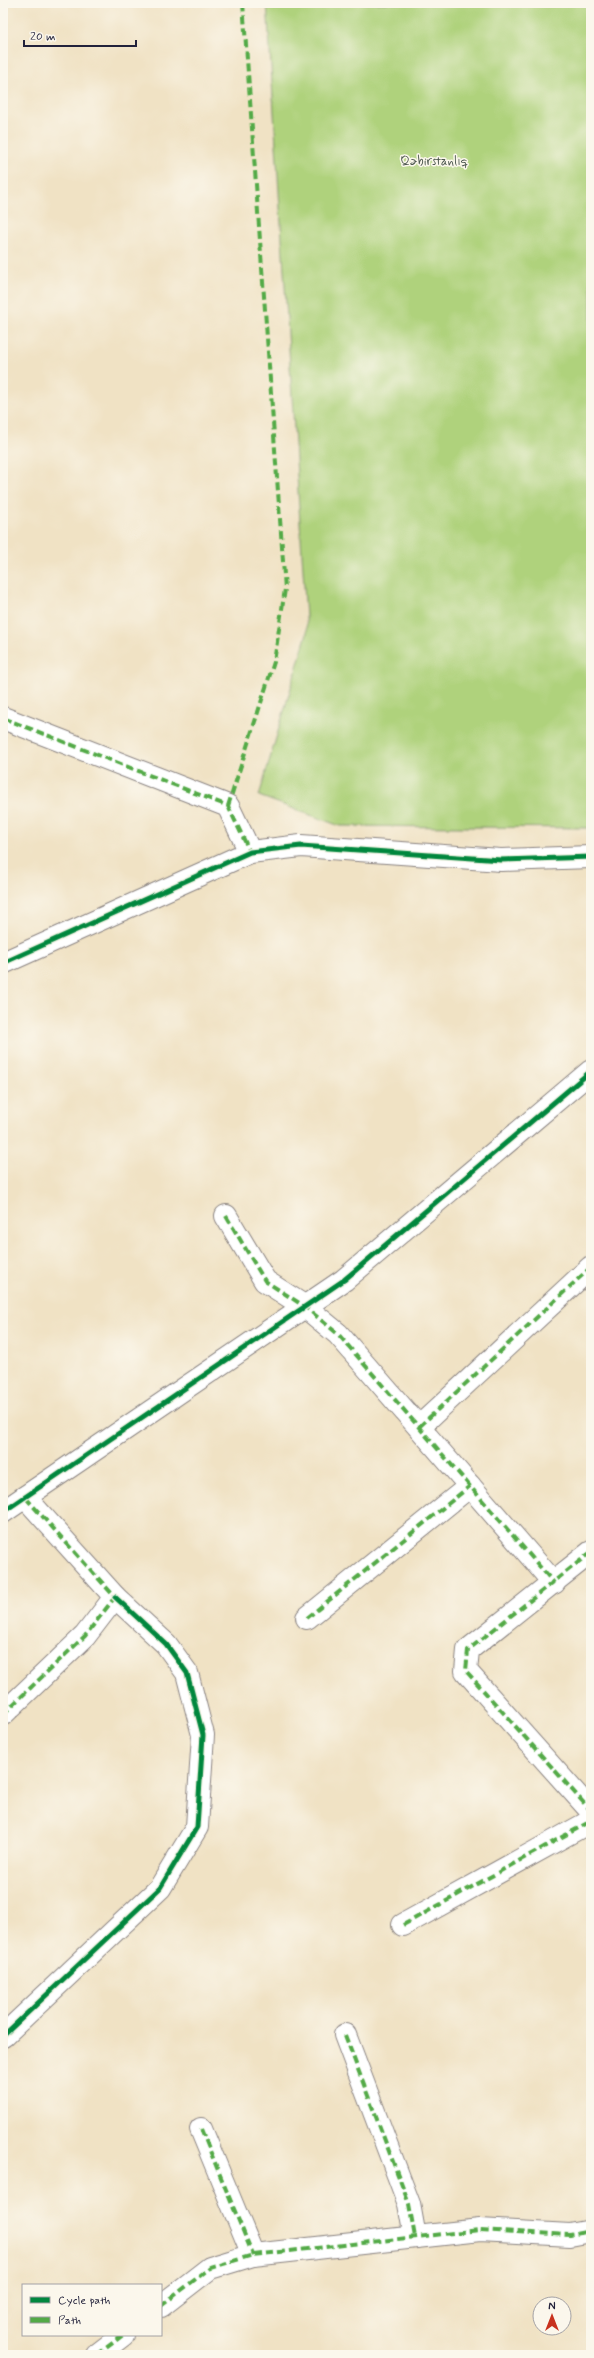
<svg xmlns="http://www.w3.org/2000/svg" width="594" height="2358" viewBox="0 0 594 2358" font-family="Mynerve,sans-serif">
  <rect width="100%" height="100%" fill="#fbf7ec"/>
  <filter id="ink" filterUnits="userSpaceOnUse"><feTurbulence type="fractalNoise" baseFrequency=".025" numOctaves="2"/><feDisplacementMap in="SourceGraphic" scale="8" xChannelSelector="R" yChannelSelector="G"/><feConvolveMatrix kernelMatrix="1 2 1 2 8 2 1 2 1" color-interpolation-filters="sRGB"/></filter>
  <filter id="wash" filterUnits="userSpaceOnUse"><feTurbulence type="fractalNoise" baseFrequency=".012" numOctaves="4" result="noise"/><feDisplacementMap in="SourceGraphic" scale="16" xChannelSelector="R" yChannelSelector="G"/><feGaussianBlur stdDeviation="0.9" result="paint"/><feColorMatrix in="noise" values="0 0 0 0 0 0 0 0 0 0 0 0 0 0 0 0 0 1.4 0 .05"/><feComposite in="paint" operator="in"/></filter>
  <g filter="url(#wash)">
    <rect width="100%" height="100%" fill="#f0e2c4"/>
    <!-- green -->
    <path fill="#afd27b" stroke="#687a5b" d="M267 3H591V828L340 826 259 796 307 633Z"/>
  </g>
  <g filter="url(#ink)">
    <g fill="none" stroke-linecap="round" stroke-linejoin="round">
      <!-- street casing -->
      <g stroke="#898280" stroke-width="24">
        <g id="street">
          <path d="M3 718 228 806 250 852"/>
          <path d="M3 963 250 852 301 846 501 860 591 857"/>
          <path d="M226 1216 265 1281 304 1306 338 1334 554 1583"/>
          <path d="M419 1427 591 1267"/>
          <path d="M3 1512 344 1280 591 1071"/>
          <path d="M591 1552 468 1650 466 1671 591 1811"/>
          <path d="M307 1618 470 1486"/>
          <path d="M3 1714 85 1636 115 1597 25 1497"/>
          <path d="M403 1925 591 1821"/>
          <path d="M345 2035 409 2204 415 2237"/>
          <path d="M3 2036 160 1888 197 1827 203 1735 187 1673 166 1644 115 1597"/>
          <path d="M201 2129 253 2255"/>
          <path d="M161 2306 210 2268 253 2255 480 2230 570 2235 591 2231"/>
          <path d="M97 2355 123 2335"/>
        </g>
      </g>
      <!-- street -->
      <use href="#street" stroke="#fff" stroke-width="22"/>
      <!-- quiet -->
      <g stroke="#53aa46" stroke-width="4" stroke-dasharray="8 4" stroke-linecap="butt">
        <path d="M3 718 228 806 250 852"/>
        <path d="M228 806 274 662 285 589 243 3"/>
        <path d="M226 1216 265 1281 304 1306 338 1334 554 1583"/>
        <path d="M419 1427 591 1267"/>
        <path d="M591 1552 468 1650 466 1671 591 1811"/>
        <path d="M307 1618 470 1486"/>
        <path d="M3 1714 85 1636 115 1597 25 1497"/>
        <path d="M403 1925 591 1821"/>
        <path d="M345 2035 409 2204 415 2237"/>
        <path d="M201 2129 253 2255"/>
        <path d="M161 2306 210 2268 253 2255 480 2230 570 2235 591 2231"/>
        <path d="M97 2355 123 2335"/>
      </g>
      <!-- cycleway casing -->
      <g stroke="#fbf7ec" stroke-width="8">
        <g id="cycleway">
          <path d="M3 963 250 852 301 846 501 860 591 857"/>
          <path d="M3 1512 344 1280 591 1071"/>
          <path d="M3 2036 160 1888 197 1827 203 1735 187 1673 166 1644 115 1597"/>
        </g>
      </g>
      <!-- cycleway -->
      <use href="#cycleway" stroke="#00873e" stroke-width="5"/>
    </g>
  </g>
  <g text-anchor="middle" stroke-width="3" stroke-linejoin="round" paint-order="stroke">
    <!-- park labels -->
    <g font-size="13" fill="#4c574e" stroke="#fbf7ec">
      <text x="434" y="165">Qəbirstanlıq</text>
    </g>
  </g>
  <!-- margin -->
  <rect width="594" height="2358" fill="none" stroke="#fbf7ec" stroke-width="16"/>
  <!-- legend -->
  <rect x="22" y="2284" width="140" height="52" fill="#fbf7ec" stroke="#a4a2a5"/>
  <rect x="30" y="2297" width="20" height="6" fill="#00873e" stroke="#a4a2a5"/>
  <text x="58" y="2304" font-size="12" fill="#22223b">Cycle path</text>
  <rect x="30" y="2317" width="20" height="6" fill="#53aa46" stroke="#a4a2a5"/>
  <text x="58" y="2324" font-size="12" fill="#22223b">Path</text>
  <!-- north arrow -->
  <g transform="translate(552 2316)"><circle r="19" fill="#fbf7ec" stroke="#a4a2a5"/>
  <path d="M0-3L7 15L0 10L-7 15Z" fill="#c8321e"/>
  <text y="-6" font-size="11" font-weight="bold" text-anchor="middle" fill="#22223b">N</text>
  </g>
  <!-- scale -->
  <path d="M24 40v6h112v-6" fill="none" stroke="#22223b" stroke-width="2"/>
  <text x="30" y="40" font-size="12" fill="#22223b" stroke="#fbf7ec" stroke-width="3" paint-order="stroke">20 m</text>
</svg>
